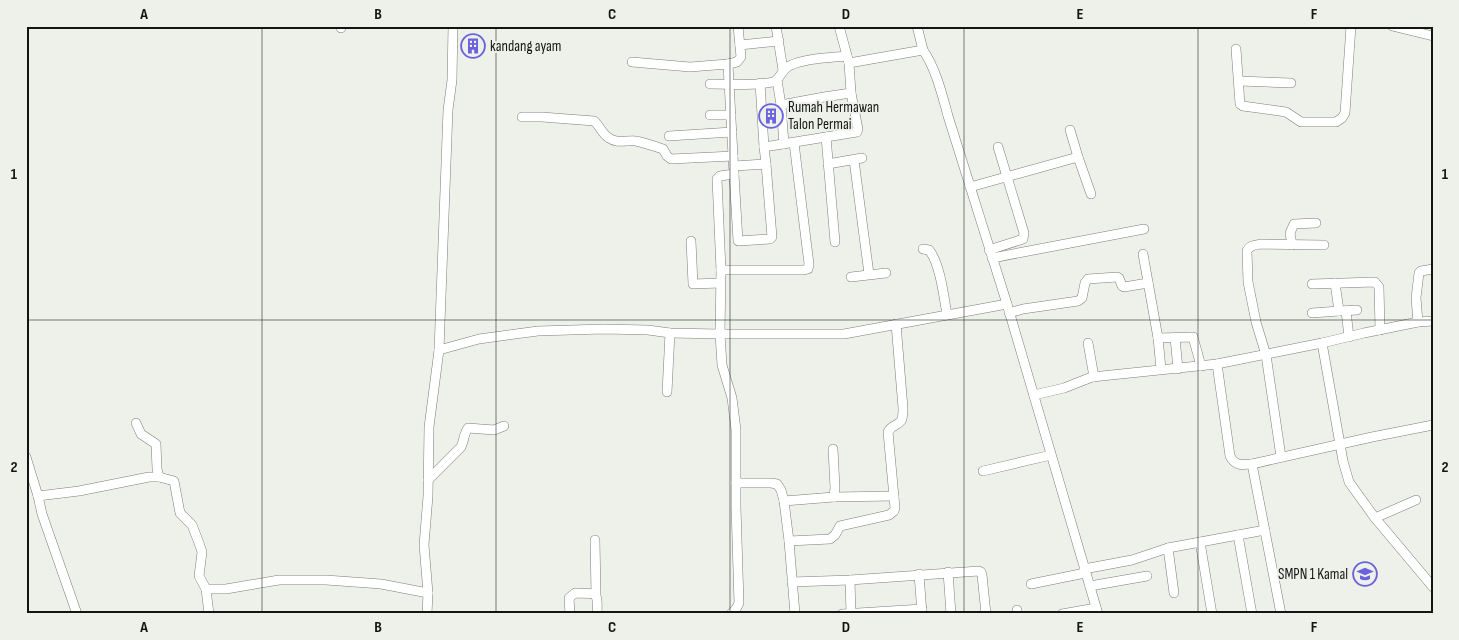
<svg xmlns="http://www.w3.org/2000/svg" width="1459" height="640" viewBox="0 0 1459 640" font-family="'Sofia Sans Condensed',sans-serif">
  <rect width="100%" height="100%" fill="#edf1ea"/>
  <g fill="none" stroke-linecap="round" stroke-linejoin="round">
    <!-- minor casing -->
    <g stroke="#7b7f78" stroke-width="10">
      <g id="minor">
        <path d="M453 26 452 80 448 110 439 350 479 339 538 331 604 329 648 330 670 333 720 334H844L1007 304"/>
        <path d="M776 26 783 70"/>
        <path d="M839 26 849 63 923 50C936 69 942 94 948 116L1007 304 1098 614"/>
        <path d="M917 26 923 50"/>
        <path d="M1392 26 1433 36"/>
        <path d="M341 28 342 26"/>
        <path d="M740 45 779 41"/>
        <path d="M1236 49 1240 104 1243 106 1286 112 1301 122H1336L1342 118 1345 113 1351 26"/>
        <path d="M632 62 690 67 728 64"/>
        <path d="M777 80 781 105"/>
        <path d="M1239 81 1291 83"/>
        <path d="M760 83 764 147"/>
        <path d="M710 84C727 84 757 86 773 82 780 80 782 69 789 66 806 58 828 58 847 56"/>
        <path d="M710 115H731"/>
        <path d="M522 117H542L594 121C600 126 602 134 609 138 617 144 627 140 636 141 645 143 654 146 663 149L667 156 671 159 733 156"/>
        <path d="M1070 130 1078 157"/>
        <path d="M669 136 732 132"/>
        <path d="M826 137 835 242"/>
        <path d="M784 144 781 105 824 97 851 93"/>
        <path d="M854 160 869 274"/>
        <path d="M828 164 862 158"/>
        <path d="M734 166 766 164 764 147 857 132 858 129 851 93 849 63"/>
        <path d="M734 174 738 241 770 239 772 237 766 164"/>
        <path d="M970 187 1078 157 1091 194"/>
        <path d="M691 241 693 284 720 283"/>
        <path d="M1292 245 1290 233 1294 224 1316 223"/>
        <path d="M923 249 929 250C940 263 944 297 947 315"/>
        <path d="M989 250 1020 240 1023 239 1024 233 998 147"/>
        <path d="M1143 254 1158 338 1193 337 1201 366"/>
        <path d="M992 258 1144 229"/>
        <path d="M721 270H804L808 269 809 264 794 143"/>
        <path d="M851 277 886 273"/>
        <path d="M1335 283 1339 311 1357 310"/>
        <path d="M1312 284 1375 282 1379 287 1380 330"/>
        <path d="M1346 311 1349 337"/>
        <path d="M1009 313 1023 309 1078 301 1082 298 1085 283 1088 279 1117 277 1119 278 1122 286 1124 287 1148 283"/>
        <path d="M1312 313 1339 311"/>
        <path d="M1418 322 1416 298 1419 273 1421 271 1433 269"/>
        <path d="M1158 338 1161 369"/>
        <path d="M1175 338 1178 369"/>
        <path d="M1088 343 1094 377"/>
        <path d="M1322 343 1343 461 1349 482 1375 518 1433 587"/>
        <path d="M1217 364 1230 456C1235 466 1242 465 1252 464L1372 437 1433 425"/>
        <path d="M667 392 670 333"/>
        <path d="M1034 395 1064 388 1092 377 1217 364 1322 343 1364 333 1418 322 1433 321"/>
        <path d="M136 423 141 434 156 444 157 469 159 477"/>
        <path d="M26 457 38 496 79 491 149 477H159L174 481 180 513 192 525 199 543 202 552 199 576 206 589H226L279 580H326L381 584 428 593"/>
        <path d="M1281 457 1266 355 1256 322 1248 282 1247 251C1250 245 1255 245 1261 244L1324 245"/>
        <path d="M1252 464 1281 614"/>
        <path d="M983 471 1051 455"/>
        <path d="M428 480 461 447C464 441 464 433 468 428L494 430 504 426"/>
        <path d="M736 483H771L777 484 781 490 784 501 834 497 835 488 833 449"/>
        <path d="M38 496 42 514 77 614"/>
        <path d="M834 497 894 496"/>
        <path d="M784 501 789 541 795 614"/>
        <path d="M1375 518 1416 500"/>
        <path d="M1238 535 1252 614"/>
        <path d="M595 540 596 595"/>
        <path d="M789 541 830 539 835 535 840 526 889 515 894 511 895 508 888 432C891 425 897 426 901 421 903 418 903 412 903 408L896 324"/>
        <path d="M1200 542 1212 614"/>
        <path d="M1168 548 1174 593"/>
        <path d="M1084 569 1132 560 1168 548 1265 530"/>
        <path d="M948 572 951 614"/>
        <path d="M919 574 922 614"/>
        <path d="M850 580 851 614"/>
        <path d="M792 582 850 580 979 571 981 572 982 575 986 614"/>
        <path d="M1031 584 1085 573"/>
        <path d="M1090 586 1147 576"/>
        <path d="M206 589 209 614"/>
        <path d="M1017 610V614"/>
        <path d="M427 614 428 593 424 545 428 496 429 427 439 350"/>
        <path d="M570 614 569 598 575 593C597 594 598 590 597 614"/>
        <path d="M731 614 736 609 739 603 736 507V430L732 398 722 365 720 334 721 270 717 179 720 176 734 174 728 64 737 62 741 57 738 26"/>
        <path d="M842 614 922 609"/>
        <path d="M1062 614 1096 608"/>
      </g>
    </g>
    <!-- minor -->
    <use href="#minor" stroke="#fff" stroke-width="9"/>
  </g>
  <!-- grid -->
  <path fill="none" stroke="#141513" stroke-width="1" stroke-opacity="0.55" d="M262 26V614M496 26V614M730 26V614M964 26V614M1198 26V614M26 320H1433"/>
  <!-- icons -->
  <defs>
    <g id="building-ring" transform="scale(1.25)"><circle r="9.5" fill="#edf1ea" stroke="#6a63dd" stroke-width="1.5"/><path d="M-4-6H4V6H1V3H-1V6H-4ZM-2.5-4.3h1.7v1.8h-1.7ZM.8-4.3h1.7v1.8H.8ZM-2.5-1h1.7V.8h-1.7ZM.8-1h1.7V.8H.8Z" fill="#6a63dd"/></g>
    <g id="school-ring" transform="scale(1.25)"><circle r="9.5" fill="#edf1ea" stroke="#6a63dd" stroke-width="1.5"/><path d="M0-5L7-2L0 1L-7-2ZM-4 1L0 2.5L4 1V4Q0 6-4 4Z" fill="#6a63dd"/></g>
  </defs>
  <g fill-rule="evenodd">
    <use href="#building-ring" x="473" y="46"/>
    <use href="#building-ring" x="771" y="116"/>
    <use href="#school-ring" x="1365" y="574"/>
  </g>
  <g text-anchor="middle" stroke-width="4" stroke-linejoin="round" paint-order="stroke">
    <!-- poi labels -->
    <g font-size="15" fill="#141513" stroke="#edf1ea" text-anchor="start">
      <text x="490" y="51">kandang ayam</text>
      <text x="788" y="112">Rumah Hermawan<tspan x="788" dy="17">Talon Permai</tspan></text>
      <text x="1348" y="579" text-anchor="end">SMPN 1 Kamal</text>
    </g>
  </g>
  <!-- border -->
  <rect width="1459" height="640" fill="none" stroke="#edf1ea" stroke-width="55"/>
  <rect x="28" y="28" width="1404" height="584" fill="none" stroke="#141513" stroke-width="2"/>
  <g font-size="16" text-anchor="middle" font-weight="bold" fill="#141513">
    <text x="144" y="19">A</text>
    <text x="378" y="19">B</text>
    <text x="612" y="19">C</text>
    <text x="846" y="19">D</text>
    <text x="1080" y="19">E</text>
    <text x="1314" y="19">F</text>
    <text x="14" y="179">1</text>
    <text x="1445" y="179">1</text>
    <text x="14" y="472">2</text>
    <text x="1445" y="472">2</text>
    <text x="144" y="632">A</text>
    <text x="378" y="632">B</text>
    <text x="612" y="632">C</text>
    <text x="846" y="632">D</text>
    <text x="1080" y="632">E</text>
    <text x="1314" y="632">F</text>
  </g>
</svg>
